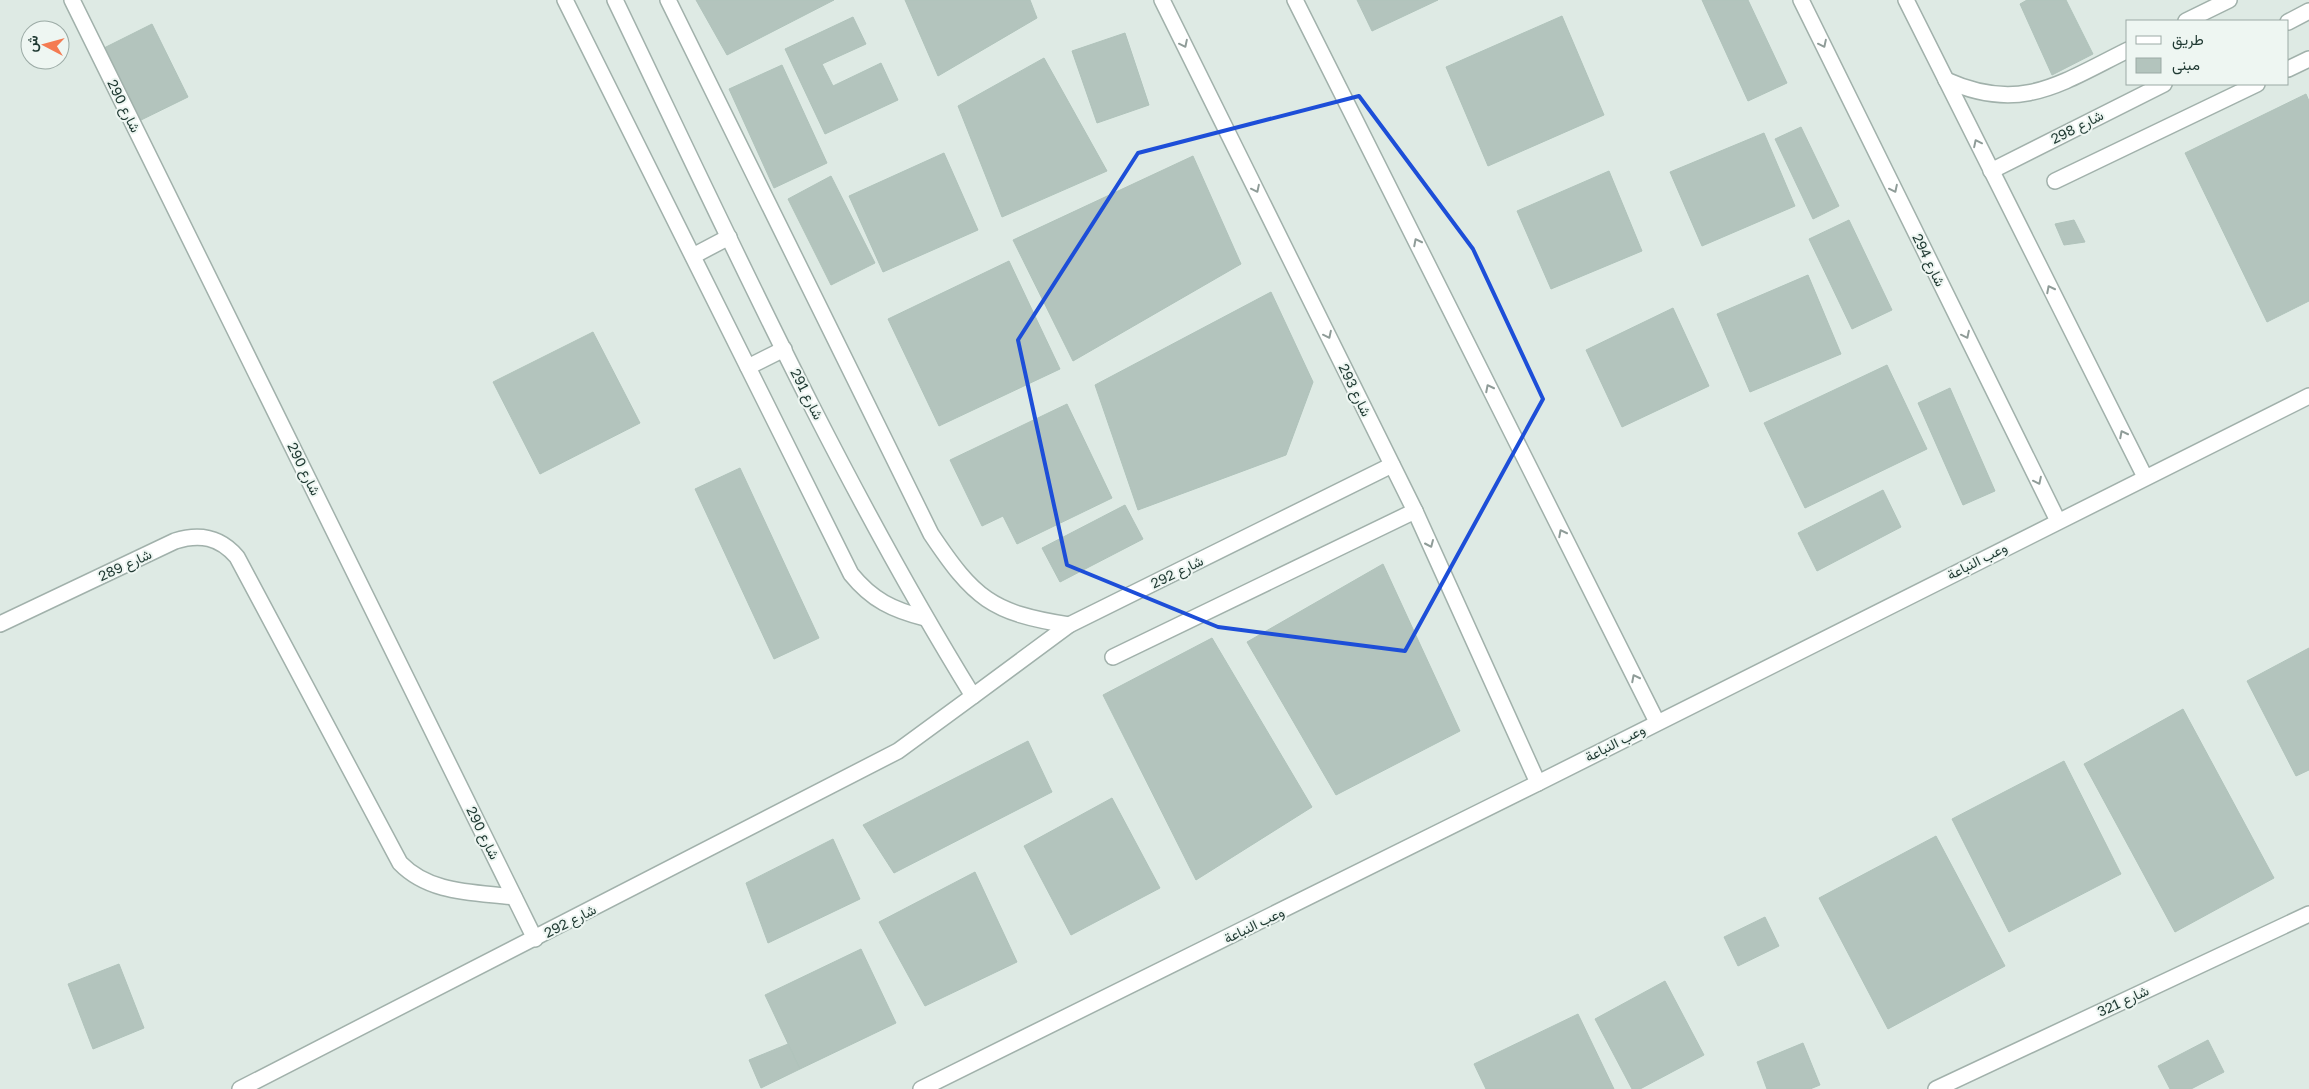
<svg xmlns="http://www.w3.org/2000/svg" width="2309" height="1089" viewBox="0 0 2309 1089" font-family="'Golos Text',Vazirmatn,sans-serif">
  <rect width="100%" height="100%" fill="#deeae4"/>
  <!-- building -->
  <g fill="#b3c4bd" stroke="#b0c3bb">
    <path d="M696 0H834L727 55Z"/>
    <path d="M905 0H1030L1037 18 938 76Z"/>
    <path d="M1357 0H1438L1372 31Z"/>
    <path d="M1702 0H1748L1787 83 1748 101Z"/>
    <path d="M2027 0H2066L2093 54 2052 75 2020 4Z"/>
    <path d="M1562 16 1604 115 1488 166 1446 67Z"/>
    <path d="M853 17 866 44 822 64 833 86 881 63 898 100 825 134 785 49Z"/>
    <path d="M152 24 188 97 139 121 104 48Z"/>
    <path d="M1125 33 1149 105 1097 123 1072 51Z"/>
    <path d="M1044 58 1107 171 1002 217 958 106Z"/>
    <path d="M782 65 827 163 774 188 729 89Z"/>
    <path d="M2306 94 2309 101V301L2267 322 2185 153Z"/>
    <path d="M1801 127 1839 206 1813 219 1775 139Z"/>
    <path d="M1764 133 1795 206 1702 246 1670 172Z"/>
    <path d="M944 153 978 230 883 272 849 196Z"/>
    <path d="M1193 156 1241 264 1073 361 1013 240Z"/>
    <path d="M1609 171 1642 251 1551 289 1517 211Z"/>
    <path d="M831 176 875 263 831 285 788 199Z"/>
    <path d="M1849 220 1892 310 1852 329 1809 239Z"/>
    <path d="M2074 220 2085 242 2064 245 2055 224Z"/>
    <path d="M1009 261 1060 369 939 426 888 319Z"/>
    <path d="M1808 275 1841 354 1750 392 1717 314Z"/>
    <path d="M1271 292 1313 382 1286 455 1138 510 1095 385Z"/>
    <path d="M1673 308 1709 386 1622 427 1586 350Z"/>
    <path d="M593 332 640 423 540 474 493 382Z"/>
    <path d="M1887 365 1927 449 1805 508 1764 423Z"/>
    <path d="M1950 388 1995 491 1963 505 1918 403Z"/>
    <path d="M1067 404 1112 498 1017 544 1003 516 982 526 950 460Z"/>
    <path d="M740 468 819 638 774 659 695 489Z"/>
    <path d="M1883 490 1901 527 1817 571 1798 533Z"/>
    <path d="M1125 505 1143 539 1060 582 1042 548Z"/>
    <path d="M1383 564 1460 731 1336 795 1247 642Z"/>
    <path d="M1212 638 1312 807 1196 880 1103 695Z"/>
    <path d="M2309 648V770L2296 776 2247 681Z"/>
    <path d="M2183 709 2274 878 2175 932 2084 764Z"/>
    <path d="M1028 741 1052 792 894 873 863 825Z"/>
    <path d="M2064 761 2121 874 2009 932 1952 819Z"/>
    <path d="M1112 798 1160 888 1071 935 1024 846Z"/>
    <path d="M1936 836 2005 966 1888 1029 1819 898Z"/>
    <path d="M833 839 860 899 768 943 746 883Z"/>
    <path d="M975 872 1017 962 925 1006 879 922Z"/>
    <path d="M1765 917 1779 946 1738 966 1724 937Z"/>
    <path d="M861 949 896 1023 800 1069 765 995Z"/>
    <path d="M119 964 144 1028 93 1049 68 984Z"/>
    <path d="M1665 981 1704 1055 1640 1089H1632L1595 1019Z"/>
    <path d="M1578 1014 1614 1089H1486L1474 1064Z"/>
    <path d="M2208 1040 2224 1072 2191 1089H2170L2158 1066Z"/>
    <path d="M1803 1043 1820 1085 1810 1089H1767L1757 1062Z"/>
    <path d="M788 1044 800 1069 761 1088 749 1060Z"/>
  </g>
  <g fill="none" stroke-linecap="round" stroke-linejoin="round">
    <!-- street casing -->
    <g stroke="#a1b1ab" stroke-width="18">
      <g id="street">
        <path d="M72 0 535 939"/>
        <path d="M565 0 851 574C872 600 893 610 925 618"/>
        <path d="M668 0 931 534C974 598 991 613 1069 625"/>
        <path d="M1162 0 1415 511 1538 783"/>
        <path d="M1295 0 1657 722"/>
        <path d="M1801 0 2058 521"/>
        <path d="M1906 0 2145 477"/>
        <path d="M2186 21 2229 0"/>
        <path d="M2288 22 2309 11"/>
        <path d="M2288 69 2309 59"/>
        <path d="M1946 80C2021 114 2061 83 2128 50"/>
        <path d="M1991 171 2164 84"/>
        <path d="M2055 181 2257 84"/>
        <path d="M693 256 729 237"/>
        <path d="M748 367 784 349"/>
        <path d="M0 624 175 541C200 533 220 537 237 557L400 863C430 894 474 892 514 897"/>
        <path d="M1113 657 1415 511"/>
        <path d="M973 696 1069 625 1392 465"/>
        <path d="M240 1089 898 751 973 696C836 474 728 235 615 0"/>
        <path d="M921 1089 1538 783 2309 396"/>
        <path d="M1936 1089 2309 914"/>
      </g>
    </g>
    <!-- street -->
    <use href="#street" stroke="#fff" stroke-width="15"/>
  </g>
  <!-- one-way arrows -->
  <defs><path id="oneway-chevron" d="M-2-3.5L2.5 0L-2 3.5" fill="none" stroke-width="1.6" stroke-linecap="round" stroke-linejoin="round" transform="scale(1.25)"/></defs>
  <g stroke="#8f9c98">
    <use href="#oneway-chevron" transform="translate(1184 44) rotate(64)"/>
    <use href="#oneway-chevron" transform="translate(1823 44) rotate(64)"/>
    <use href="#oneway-chevron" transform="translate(1977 143) rotate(-116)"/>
    <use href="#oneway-chevron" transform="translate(1256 189) rotate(64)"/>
    <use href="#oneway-chevron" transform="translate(1894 189) rotate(64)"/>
    <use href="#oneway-chevron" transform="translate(1417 242) rotate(-117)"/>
    <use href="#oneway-chevron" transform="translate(2050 289) rotate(-117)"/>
    <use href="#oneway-chevron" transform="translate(1328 335) rotate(64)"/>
    <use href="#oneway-chevron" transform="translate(1966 335) rotate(64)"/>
    <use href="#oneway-chevron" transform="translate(1489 388) rotate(-117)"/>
    <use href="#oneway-chevron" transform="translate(2123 434) rotate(-117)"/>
    <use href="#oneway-chevron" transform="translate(2038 481) rotate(64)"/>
    <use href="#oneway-chevron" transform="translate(1562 533) rotate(-117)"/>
    <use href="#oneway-chevron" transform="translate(1430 544) rotate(66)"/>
    <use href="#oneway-chevron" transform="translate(1635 678) rotate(-117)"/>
  </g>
  <!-- marked area -->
  <path fill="none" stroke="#1d4ed8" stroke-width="4" stroke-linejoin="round" d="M1359 96 1473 249 1543 399 1405 651 1218 627 1067 565 1018 340 1138 153Z"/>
  <g text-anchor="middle" stroke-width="4" stroke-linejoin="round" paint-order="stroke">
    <!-- street labels -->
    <g font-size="14" fill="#1f3932" stroke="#eef6f2">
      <text transform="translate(124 106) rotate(64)" y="5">شارع 290</text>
      <text transform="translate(2077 127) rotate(-27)" y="5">شارع 298</text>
      <text transform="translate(1929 260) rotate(64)" y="5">شارع 294</text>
      <text transform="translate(1355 390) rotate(64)" y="5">شارع 293</text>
      <text transform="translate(807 394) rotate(63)" y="5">شارع 291</text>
      <text transform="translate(304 469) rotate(64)" y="5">شارع 290</text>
      <text transform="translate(1977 561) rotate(-27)" y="5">وعب النباعة</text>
      <text transform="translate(125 565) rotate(-25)" y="5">شارع 289</text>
      <text transform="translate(1177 572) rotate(-26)" y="5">شارع 292</text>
      <text transform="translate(1615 743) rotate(-27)" y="5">وعب النباعة</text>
      <text transform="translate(483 833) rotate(64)" y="5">شارع 290</text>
      <text transform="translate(570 921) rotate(-27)" y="5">شارع 292</text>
      <text transform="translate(1254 925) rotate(-26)" y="5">وعب النباعة</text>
      <text transform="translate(2123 1001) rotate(-25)" y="5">شارع 321</text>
    </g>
  </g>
  <!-- legend -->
  <rect x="2126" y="20" width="162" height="65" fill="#eef6f2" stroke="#9baaa5"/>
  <rect x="2136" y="36" width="25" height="8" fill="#ffffff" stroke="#9baaa5"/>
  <text x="2172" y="45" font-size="15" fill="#1f3932">طريق</text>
  <rect x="2136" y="58" width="25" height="15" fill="#b3c4bd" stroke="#9baaa5"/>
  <text x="2172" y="70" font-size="15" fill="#1f3932">مبنى</text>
  <!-- north arrow -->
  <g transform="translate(45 45) rotate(276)"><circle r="24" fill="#eef6f2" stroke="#9baaa5"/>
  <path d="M0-4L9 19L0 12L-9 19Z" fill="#f47b52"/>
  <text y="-8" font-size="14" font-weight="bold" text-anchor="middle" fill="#1f3932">ش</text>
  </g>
</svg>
